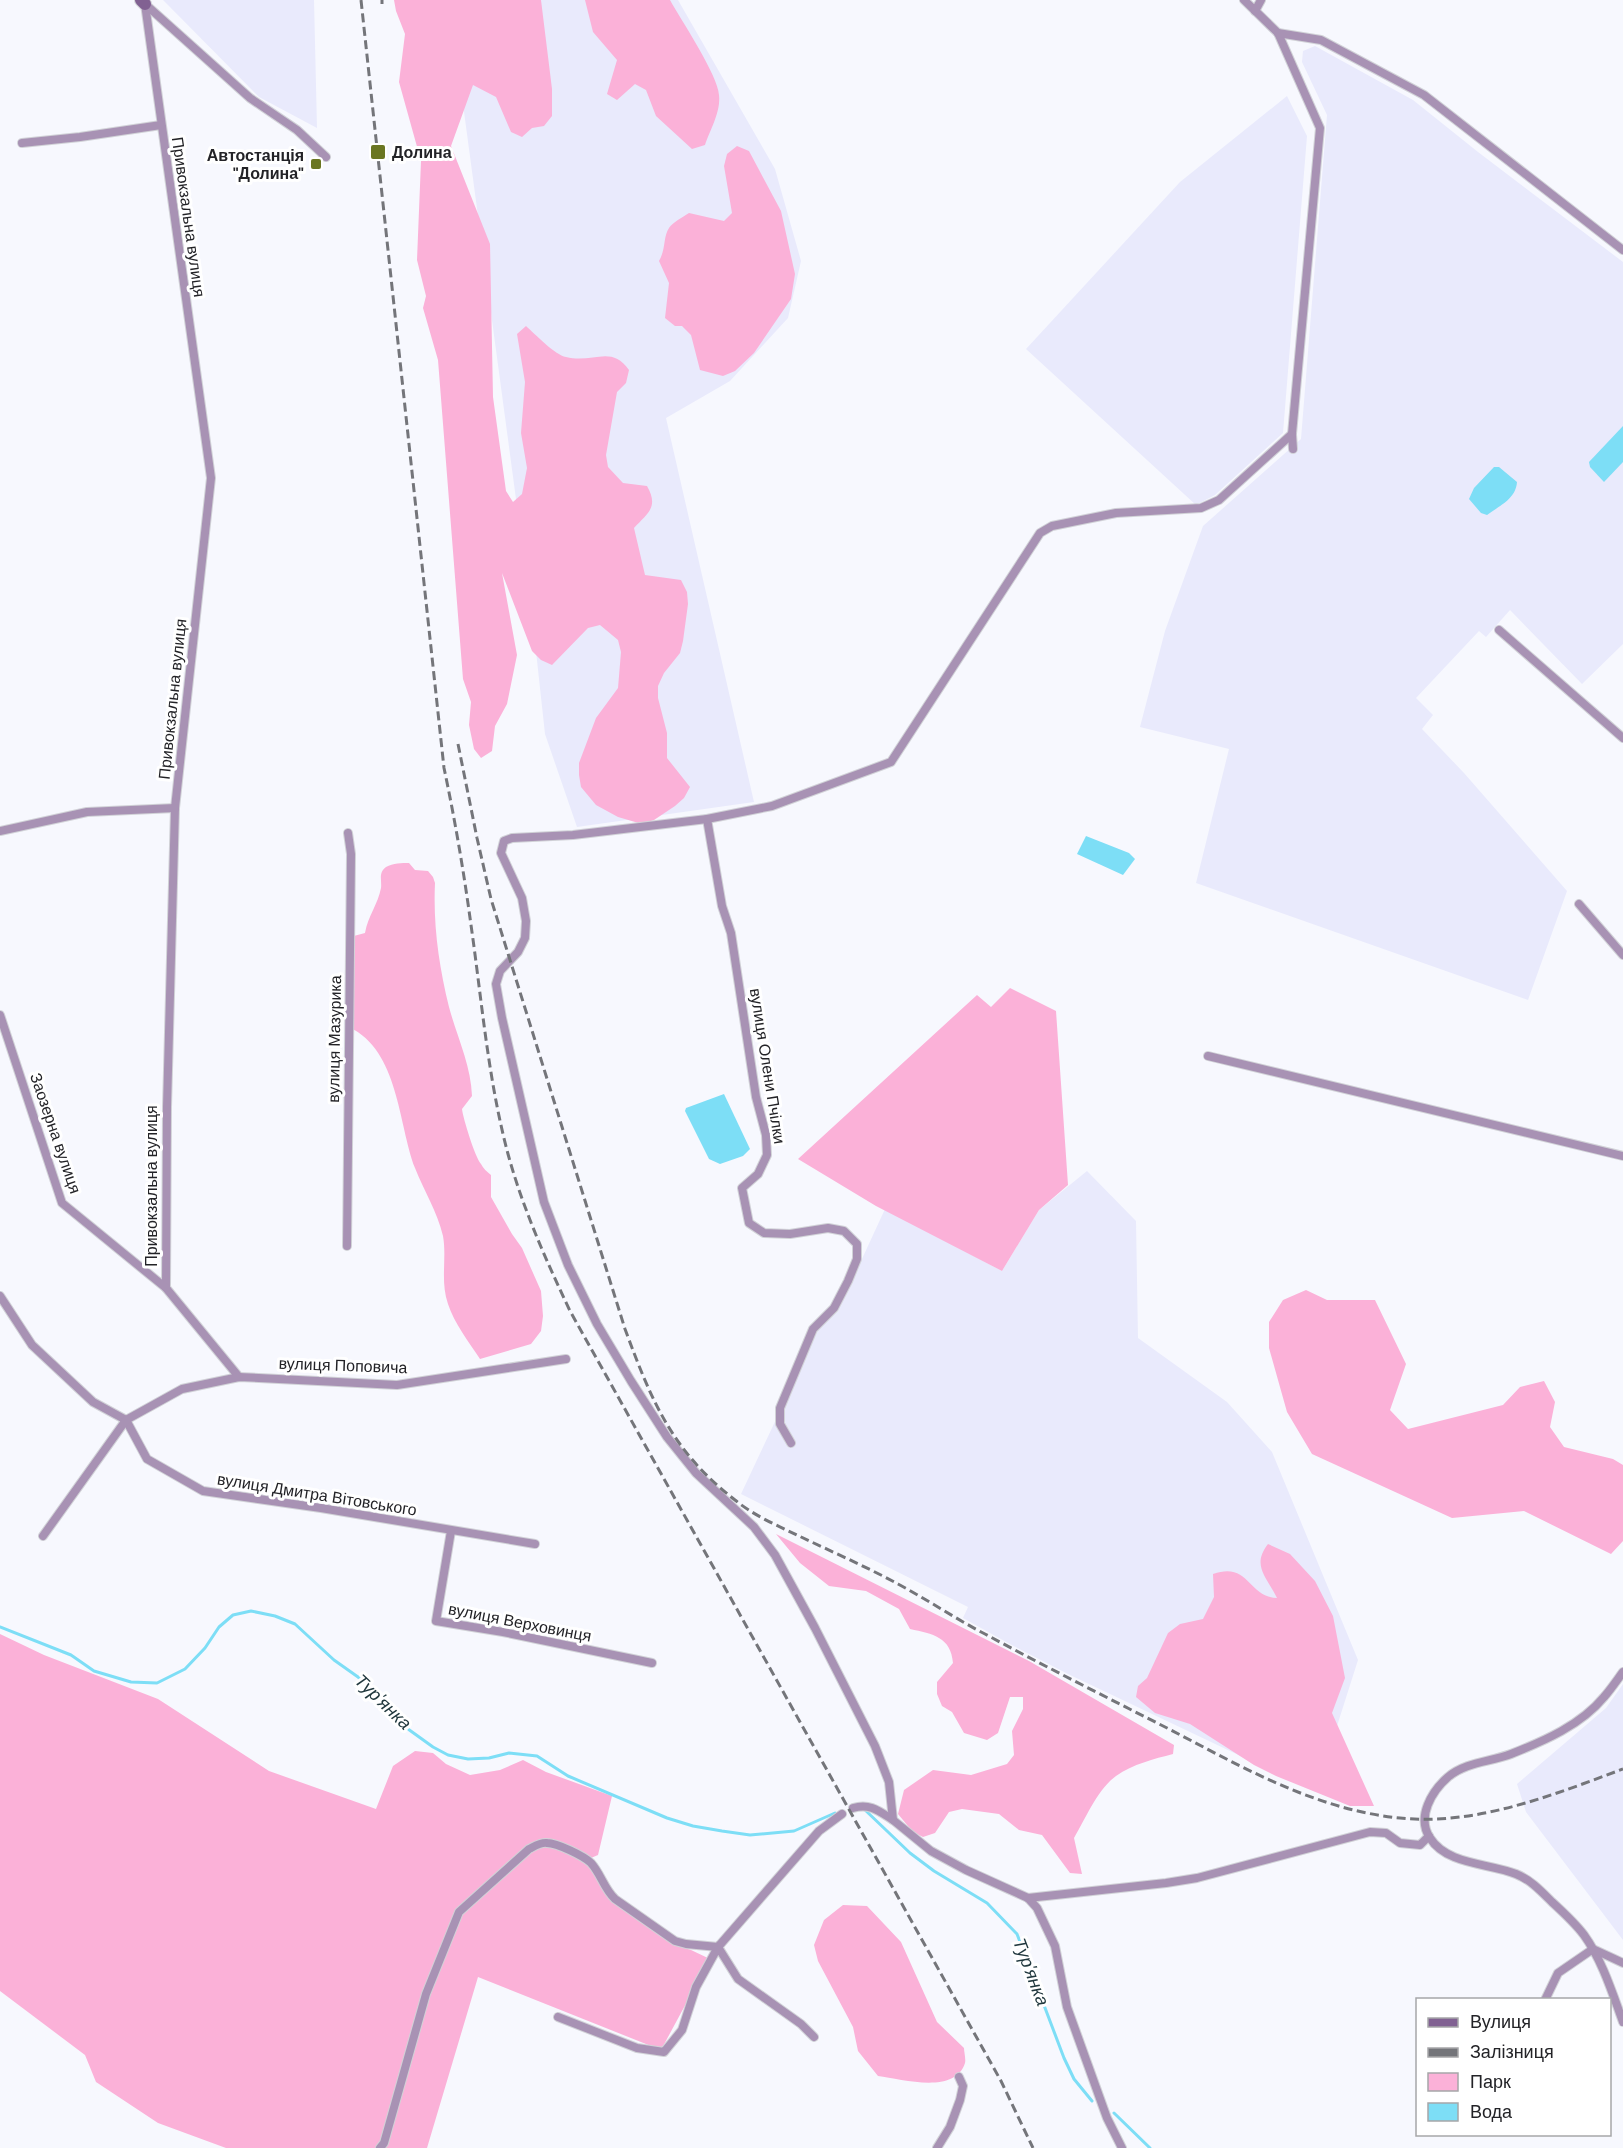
<svg xmlns="http://www.w3.org/2000/svg" width="1623" height="2148" viewBox="0 0 1623 2148" font-family="'DM Sans',sans-serif">
  <rect width="100%" height="100%" fill="#f7f8fe"/>
  <!-- built -->
  <g fill="#e9eafc">
    <path d="M163 0H314L317 128 259 97Z"/>
    <path d="M449 0H678L775 169 801 261 788 318 730 381 666 418 754 802 577 827 545 734 534 633Z"/>
    <path d="M1315 46 1413 100 1478 152 1623 262V644L1582 684 1510 610 1486 637 1479 631 1416 698 1433 715 1422 729 1464 773 1567 891 1528 1000 1196 883 1229 749 1140 727 1165 631 1203 526 1301 439 1327 115 1302 62 1303 51Z"/>
    <path d="M1287 96 1307 136 1283 433 1215 495 1196 505 1026 349 1180 182Z"/>
    <path d="M1087 1171 1136 1221 1138 1338 1227 1402 1272 1452 1358 1660 1316 1792 1068 1674 1008 1643 963 1618 968 1607 741 1494 819 1328 838 1311 885 1209 1002 1271 1039 1210Z"/>
    <path d="M1623 1684V1940L1526 1812 1517 1784 1606 1708Z"/>
  </g>
  <!-- green -->
  <g fill="#fbb1d8">
    <path d="M394 0H541L552 89V116L544 126 532 128 522 137 511 132 496 97 473 85 451 146 490 244 493 397 506 491 513 502 522 494 527 468 521 433 525 382 517 334 526 326C535 334 555 355 566 357 593 364 611 344 629 370L626 383 617 392 606 455 608 467 623 483 647 486C659 507 648 513 634 528L645 575 681 580 687 592 688 604 683 641 680 653 664 673 658 686V698L667 733V758L690 787 684 798 675 806 654 820 642 824 618 817 596 805 581 787 579 775V763L596 718 618 688 621 652 618 640 600 625 588 628 552 665 541 660 532 651 502 573 517 655 507 704 495 726 492 751 481 758 474 749 469 725 471 702 463 679 438 360 423 308 426 296 417 260 421 161 399 82 405 34 396 11Z"/>
    <path d="M585 0H670C681 20 718 75 719 95 721 112 710 130 705 145L692 149 656 116 646 90 635 84 617 100 607 94 617 60 593 32Z"/>
    <path d="M737 146 749 151 781 211 795 274 791 299 754 353 735 371 723 376 700 370 691 335 682 326H675L665 318 669 283 659 261C666 249 663 237 669 228 673 222 683 217 689 213L724 221 732 213 724 166 727 154Z"/>
    <path d="M409 863 415 870 428 871 433 877 435 883C433 925 439 966 449 1007 457 1037 471 1065 472 1096L462 1109C463 1118 475 1157 481 1164 483 1168 487 1172 491 1175V1197L512 1234 522 1248 541 1291 543 1316 541 1331 531 1344 480 1359C469 1342 454 1323 448 1304 440 1281 447 1258 443 1236 437 1211 424 1191 415 1168 398 1123 399 1051 349 1027L350 937 365 933C368 916 378 904 381 888 382 880 378 873 386 867 393 863 402 863 409 863Z"/>
    <path d="M1010 988 1056 1011 1068 1185 1039 1210 1002 1271 876 1206 798 1159 977 995 991 1007Z"/>
    <path d="M1306 1290 1327 1300H1375L1406 1364 1390 1410 1408 1429 1503 1405 1520 1387 1544 1381 1555 1402 1550 1427 1564 1447 1613 1459 1623 1465V1541L1611 1554 1524 1511 1452 1518 1312 1454 1287 1412 1269 1348V1322L1283 1300Z"/>
    <path d="M776 1534 1029 1661 1174 1745 1173 1754C1154 1759 1133 1764 1116 1776 1097 1790 1086 1818 1074 1838L1082 1874 1070 1873 1042 1835 1019 1830 999 1814 962 1809 949 1812 935 1833 923 1837 913 1832 898 1814 904 1790 933 1770 971 1775 1007 1764 1014 1755 1012 1731 1023 1709V1697H1010L998 1733 987 1740 964 1733 952 1712 942 1706 937 1694V1682L953 1663C951 1637 933 1634 910 1629L899 1609 866 1591 829 1586 800 1563Z"/>
    <path d="M1268 1544 1290 1554 1315 1581 1333 1616 1345 1678 1332 1713 1374 1806H1350L1276 1776 1254 1765 1190 1724 1155 1713 1136 1697 1138 1686 1147 1678 1168 1633 1180 1624 1203 1619 1214 1597 1213 1574C1249 1561 1248 1597 1277 1598 1267 1577 1251 1566 1268 1544Z"/>
    <path d="M0 1634 44 1655 158 1699 269 1771 376 1809 393 1766 415 1751 433 1753 446 1764 470 1775 500 1770 523 1760 546 1772 612 1796 598 1855 591 1858 603 1888 633 1917 672 1944 691 1950 710 1959 661 2050 478 1977 427 2148H226L158 2123 96 2082 85 2055 0 1991Z"/>
    <path d="M843 1905 867 1906 901 1942 937 2022 964 2048C964 2052 966 2059 965 2063 955 2095 902 2079 878 2076L858 2051 853 2027 818 1961 814 1945 824 1920Z"/>
  </g>
  <!-- water -->
  <g fill="#7ddef6">
    <path d="M1623 426V462L1604 482 1590 467 1589 462Z"/>
    <path d="M1494 467H1499L1517 482C1516 499 1499 506 1487 515L1481 513 1469 499 1474 488Z"/>
    <path d="M1086 836 1129 853 1135 859 1123 875 1077 854Z"/>
    <path d="M724 1094 750 1149 743 1156 720 1164 709 1159 685 1111 686 1108Z"/>
  </g>
  <g fill="none" stroke-linecap="round" stroke-linejoin="round">
    <!-- stream -->
    <g stroke="#7ddef6" stroke-width="3">
      <path d="M0 1627 71 1655 94 1671 131 1682 157 1683 185 1669 205 1648 219 1627 233 1615 251 1611 275 1616 295 1624 334 1660 358 1677 408 1729 433 1747 448 1755 468 1759 489 1758 509 1753 537 1756 568 1776 667 1818 693 1826 722 1831 750 1835 794 1831 835 1813"/>
      <path d="M864 1809 910 1853 934 1871 987 1903 1017 1934 1064 2058 1074 2079 1092 2101"/>
      <path d="M1114 2113 1150 2148"/>
    </g>
    <!-- street casing -->
    <g stroke="#d1d2d7" stroke-width="10">
      <g id="street">
        <path d="M1244 0 1278 33 1320 128 1292 434 1293 449"/>
        <path d="M145 4 211 478 175 808 167 1107 166 1288 239 1377"/>
        <path d="M145 4 250 98 297 130 326 157"/>
        <path d="M1255 11 1261 0"/>
        <path d="M1278 33 1321 40 1424 95 1623 250"/>
        <path d="M22 143 80 137 161 125"/>
        <path d="M1499 630 1623 738"/>
        <path d="M707 819 722 906 731 933 756 1097 766 1135 767 1155 758 1174 742 1188 749 1223 764 1233 790 1234 828 1228 844 1231 857 1244V1259L848 1281 834 1308 813 1329 780 1408V1424L791 1443"/>
        <path d="M0 831 87 812 175 808"/>
        <path d="M1579 904 1623 955"/>
        <path d="M0 1015 62 1203 166 1288"/>
        <path d="M1208 1056 1623 1156"/>
        <path d="M347 1246 351 854 348 833"/>
        <path d="M0 1296 32 1345 93 1402 126 1420"/>
        <path d="M126 1420 147 1459 203 1491 321 1508 535 1544"/>
        <path d="M451 1531 436 1621 503 1632 652 1663"/>
        <path d="M43 1536 126 1420 182 1389 239 1377 397 1385 566 1359"/>
        <path d="M1623 1672C1617 1680 1611 1689 1604 1697 1581 1725 1544 1741 1511 1754 1490 1762 1466 1762 1448 1777 1432 1791 1416 1817 1430 1838 1447 1865 1489 1863 1516 1874 1531 1880 1541 1891 1552 1902 1563 1912 1575 1923 1584 1935 1602 1960 1612 1992 1623 2022"/>
        <path d="M853 1808C870 1803 879 1811 893 1820"/>
        <path d="M1028 1898 1166 1883 1197 1878 1370 1832 1386 1833 1400 1843 1420 1845 1429 1836"/>
        <path d="M1545 2000 1558 1973 1593 1949 1623 1963"/>
        <path d="M558 2017 637 2048 664 2052 682 2030 696 1987 718 1947 738 1979 801 2024 814 2037"/>
        <path d="M380 2148 384 2143 426 1994 459 1912 529 1849C535 1846 541 1842 547 1843 557 1843 584 1856 591 1863 601 1874 604 1889 615 1899L675 1941 686 1944 718 1947 819 1831 842 1814"/>
        <path d="M937 2148 950 2127 960 2100 963 2086 959 2077"/>
        <path d="M1122 2148 1107 2118 1067 2007 1055 1946 1037 1908 1028 1898 966 1870 931 1851 893 1820 889 1782 875 1746 815 1628 775 1555 754 1527 696 1473 667 1437 631 1381 597 1324 568 1265 544 1202 502 1018 496 984 500 971 518 952 525 938 526 921 522 898 501 853 504 841 512 838 573 835 707 819 772 806 891 762 1040 533 1052 526 1116 513 1201 508 1219 500 1292 434"/>
      </g>
    </g>
    <!-- secondary casing -->
    <g stroke="#d1d2d7" stroke-width="14">
      <path id="secondary" d="M141 0 145 4"/>
    </g>
    <!-- street -->
    <use href="#street" stroke="#a892b4" stroke-width="8"/>
    <!-- secondary -->
    <use href="#secondary" stroke="#816192" stroke-width="12"/>
    <!-- rail -->
    <g stroke="#74757a" stroke-width="3" stroke-dasharray="9 4.5" stroke-linecap="butt">
      <path d="M361 0 444 768C455 820 464 873 471 925 482 1002 488 1079 508 1154 523 1209 546 1260 570 1311L1001 2081 1033 2148"/>
      <path d="M382 0V4"/>
      <path d="M458 744 477 838 491 899 625 1329C652 1402 672 1451 735 1500 753 1515 776 1525 797 1535 830 1551 865 1566 898 1584 928 1600 956 1619 985 1634 1046 1667 1108 1698 1169 1729 1242 1767 1316 1810 1400 1818 1476 1826 1553 1795 1623 1769"/>
    </g>
  </g>
  <!-- markers -->
  <g fill="#6a7622" stroke="#fff" stroke-width="2">
    <rect x="370" y="144" width="16" height="16" rx="3"/>
    <rect x="310" y="158" width="12" height="12" rx="3"/>
  </g>
  <g text-anchor="middle" stroke-width="6" stroke-linejoin="round" paint-order="stroke">
    <!-- poi labels -->
    <g font-size="16" font-weight="bold" fill="#232327" stroke="#fff" text-anchor="start">
      <text x="392" y="158">Долина</text>
      <text x="304" y="161" text-anchor="end">Автостанція<tspan x="304" dy="18">"Долина"</tspan></text>
    </g>
    <!-- street labels -->
    <g font-size="16" fill="#232327" stroke="#fff">
      <text transform="translate(189 217) rotate(82)" y="6">Привокзальна вулиця</text>
      <text transform="translate(172 699) rotate(-84)" y="6">Привокзальна вулиця</text>
      <text transform="translate(334 1039) rotate(-89)" y="6">вулиця Мазурика</text>
      <text transform="translate(768 1066) rotate(81)" y="6">вулиця Олени Пчілки</text>
      <text transform="translate(56 1133) rotate(71)" y="6">Заозерна вулиця</text>
      <text transform="translate(151 1186) rotate(-90)" y="6">Привокзальна вулиця</text>
      <text transform="translate(343 1365) rotate(2)" y="6">вулиця Поповича</text>
      <text transform="translate(317 1494) rotate(9)" y="6">вулиця Дмитра Вітовського</text>
      <text transform="translate(520 1622) rotate(11)" y="6">вулиця Верховинця</text>
    </g>
    <!-- water labels -->
    <g font-size="18" font-style="italic" fill="#21383e" stroke="#fff">
      <text transform="translate(383 1702) rotate(44)" y="6">Тур'янка</text>
      <text transform="translate(1031 1972) rotate(69)" y="6">Тур'янка</text>
    </g>
  </g>
  <!-- legend -->
  <rect x="1416" y="1998" width="195" height="138" fill="#ffffff" stroke="#a7a7a9" stroke-width="1.5"/>
  <rect x="1428" y="2018" width="30" height="9" fill="#816192" stroke="#a7a7a9" stroke-width="1.5"/>
  <text x="1470" y="2028" font-size="18" fill="#232327">Вулиця</text>
  <rect x="1428" y="2048" width="30" height="9" fill="#74757a" stroke="#a7a7a9" stroke-width="1.5"/>
  <text x="1470" y="2058" font-size="18" fill="#232327">Залізниця</text>
  <rect x="1428" y="2073" width="30" height="18" fill="#fbb1d8" stroke="#a7a7a9" stroke-width="1.5"/>
  <text x="1470" y="2088" font-size="18" fill="#232327">Парк</text>
  <rect x="1428" y="2103" width="30" height="18" fill="#7ddef6" stroke="#a7a7a9" stroke-width="1.5"/>
  <text x="1470" y="2118" font-size="18" fill="#232327">Вода</text>
</svg>
